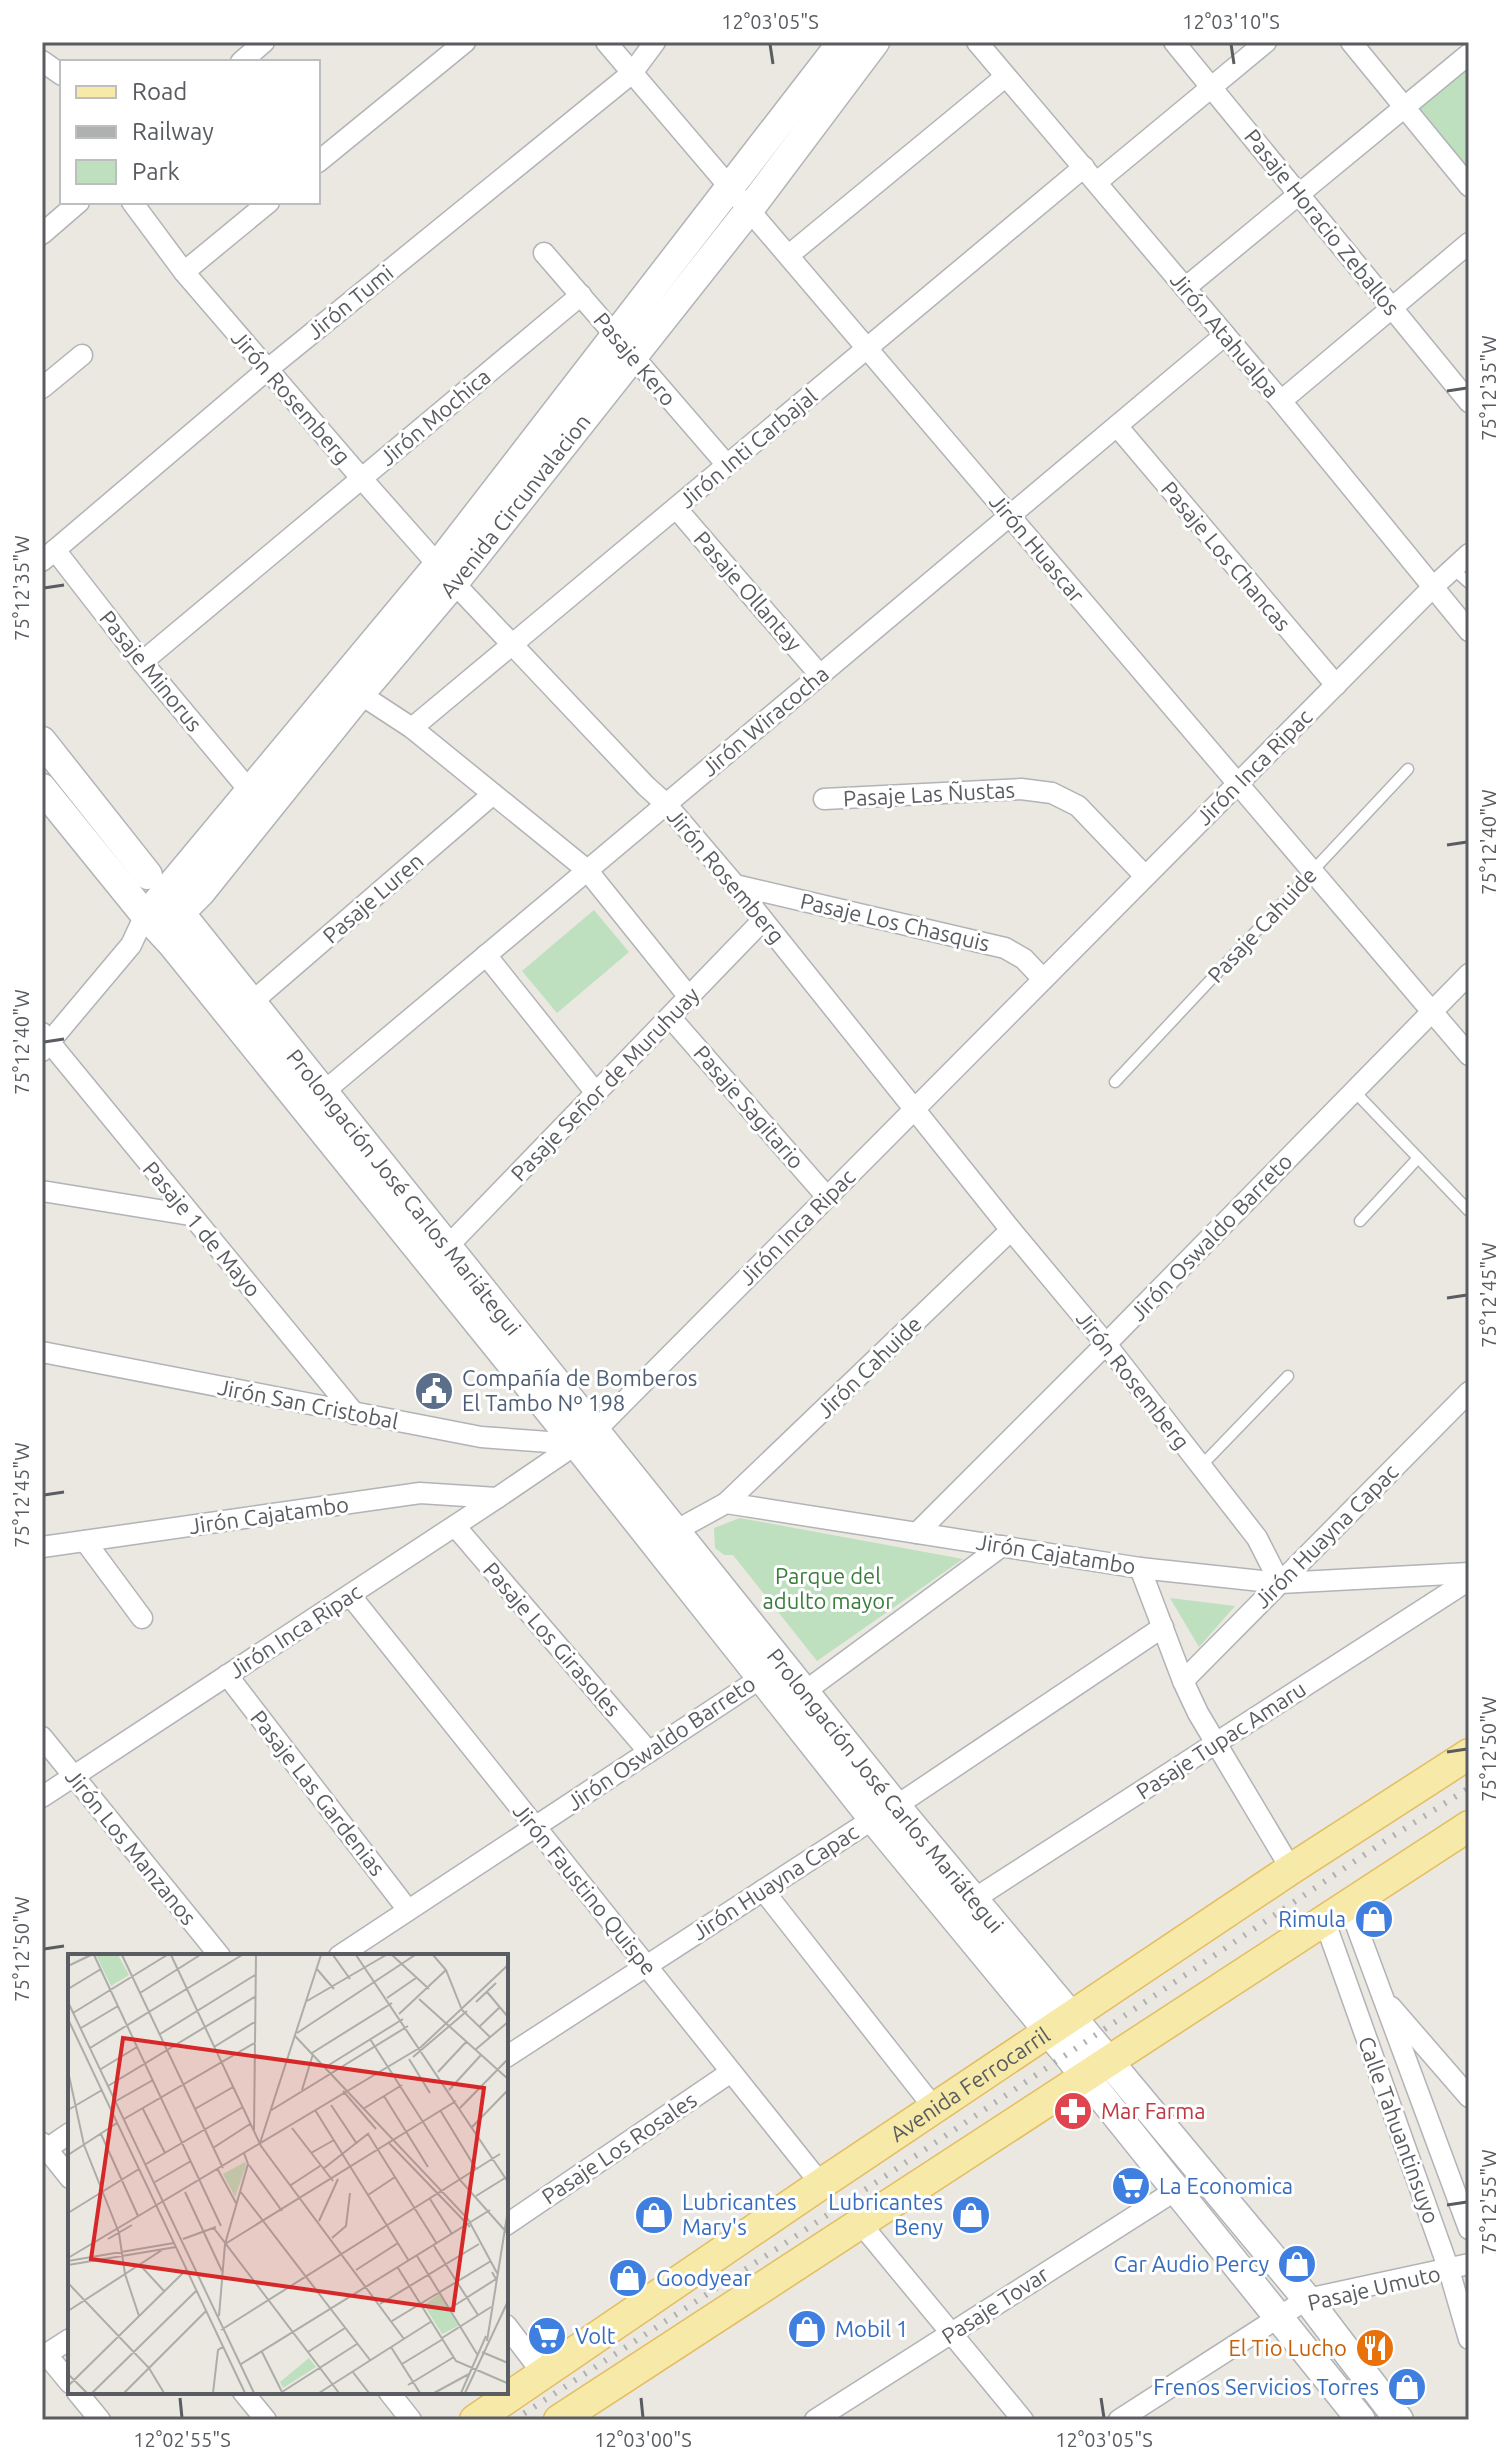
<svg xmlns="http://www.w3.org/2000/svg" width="1511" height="2462" viewBox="0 0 1511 2462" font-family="Ubuntu,sans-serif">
  <rect width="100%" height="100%" fill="#eae8e0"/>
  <!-- green -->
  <g fill="#bee0be">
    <path d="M1469 62V174L1415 107Z"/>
    <path d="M594 910 629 952 557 1013 522 971Z"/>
    <path d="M740 1518 963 1559 817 1661 733 1555H724L715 1548 714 1528Z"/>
    <path d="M1170 1598 1235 1606 1199 1647Z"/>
  </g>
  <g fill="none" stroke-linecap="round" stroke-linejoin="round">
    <!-- lane casing -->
    <g stroke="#b1b3b7" stroke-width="13">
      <g id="lane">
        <path d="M1453 569 1469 583"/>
        <path d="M1115 1082 1408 769"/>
        <path d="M1354 1091 1469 1211"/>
        <path d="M1360 1221 1418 1158"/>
        <path d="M1201 1466 1288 1376"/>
      </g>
    </g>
    <!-- street casing -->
    <g stroke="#b1b3b7" stroke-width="23">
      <g id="street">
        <path d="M606 42 1469 1055"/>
        <path d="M977 42 1281 401 1469 631"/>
        <path d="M1174 42 1469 402"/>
        <path d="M1351 42 1469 186"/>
        <path d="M42 61 62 75"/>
        <path d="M241 62 264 42"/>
        <path d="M318 162 465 42"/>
        <path d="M1097 182 1266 42"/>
        <path d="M132 202 184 272 362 479 454 583 646 786 666 804 735 885 1011 1230 1106 1344 1257 1538 1280 1583"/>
        <path d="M42 234 79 202"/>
        <path d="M544 253 727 465"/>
        <path d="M789 255 1005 77"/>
        <path d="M184 272 269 202"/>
        <path d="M1185 288 1469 54"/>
        <path d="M42 388 82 355"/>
        <path d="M1281 401 1469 243"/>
        <path d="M1117 426 1336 685"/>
        <path d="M676 508 820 675"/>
        <path d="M55 550 142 662 249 790"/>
        <path d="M42 561 268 369 632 73 655 42"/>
        <path d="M142 662 581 295"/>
        <path d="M360 694 412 728 587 870 689 997"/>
        <path d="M412 728 1084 167"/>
        <path d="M824 799 1021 789 1052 793 1078 806 1145 876"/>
        <path d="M735 885 1005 948 1024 959 1043 979"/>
        <path d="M486 955 596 1093"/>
        <path d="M252 1002 493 794"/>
        <path d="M670 1017 827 1197"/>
        <path d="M42 1033 355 1414"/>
        <path d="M42 1051 131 945 145 915"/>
        <path d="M315 1099 1225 335"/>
        <path d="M42 1191 190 1215"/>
        <path d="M447 1247 763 920"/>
        <path d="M42 1352 481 1437 576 1444"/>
        <path d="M726 1503 1011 1230"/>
        <path d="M455 1526 649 1752"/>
        <path d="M917 1533 1106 1344 1469 974"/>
        <path d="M664 1537 726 1503 1140 1568 1280 1583 1469 1573"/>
        <path d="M85 1541 142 1618"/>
        <path d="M42 1547 420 1493 497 1498"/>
        <path d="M1140 1568 1183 1681 1198 1713 1291 1869"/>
        <path d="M350 1595 821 2184"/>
        <path d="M227 1675 408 1910"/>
        <path d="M1183 1681 1469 1392"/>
        <path d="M796 1698 1002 1546"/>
        <path d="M42 1737 220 1956"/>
        <path d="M42 1797 497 1498 594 1432 1432 588 1469 554"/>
        <path d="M763 1890 935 2109"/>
        <path d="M974 1899 1469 1580"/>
        <path d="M1349 1906 1469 2229"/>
        <path d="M1325 1922 1449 2270 1469 2339"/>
        <path d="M339 1956 770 1672"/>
        <path d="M1391 2007 1469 2097"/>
        <path d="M506 2057 873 1819 896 1806 1163 1627"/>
        <path d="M42 2143 70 2178"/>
        <path d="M42 2152 70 2133"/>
        <path d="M861 2224 1023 2420"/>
        <path d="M506 2225 731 2072"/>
        <path d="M506 2325 544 2375"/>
        <path d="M46 2354 70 2383"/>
        <path d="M42 2357 70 2339"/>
        <path d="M77 2392 100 2420"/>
        <path d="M243 2392 266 2420"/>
        <path d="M389 2392 411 2420"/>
        <path d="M815 2420 1176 2190"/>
        <path d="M1119 2420 1307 2299 1469 2264"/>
      </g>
    </g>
    <!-- secondary casing -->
    <g stroke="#b0b3b7" stroke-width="31">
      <g id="secondary">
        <path d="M42 741 148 875"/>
        <path d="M42 788 145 915 172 944 576 1444 873 1819 1067 2054 1361 2420"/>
        <path id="s1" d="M165 894 896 1806 1307 2299 1399 2420"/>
        <path d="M154 906 438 565 842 42"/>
        <path id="s2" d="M167 926 201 892 360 694 454 583 749 210 875 42"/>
      </g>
    </g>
    <!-- primary casing -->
    <g stroke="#e4bd60" stroke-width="33">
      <g id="primary">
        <path id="s3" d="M475 2420 821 2184 1291 1869 1469 1754"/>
        <path d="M559 2420 1469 1826"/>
      </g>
    </g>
    <!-- lane -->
    <use href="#lane" stroke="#fff" stroke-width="10"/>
    <!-- street -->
    <use href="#street" stroke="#fff" stroke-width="20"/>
    <!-- secondary -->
    <use href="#secondary" stroke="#fff" stroke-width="28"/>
    <!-- primary -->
    <use href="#primary" stroke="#f7e9a8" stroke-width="30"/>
    <!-- rail -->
    <path stroke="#afb0b0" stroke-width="6" stroke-dasharray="2 10" stroke-linecap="butt" d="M514 2420 784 2244 1385 1841 1469 1788"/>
  </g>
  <!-- ticks -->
  <path fill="none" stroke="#595c60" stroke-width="3" d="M770 44 773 64M1231 44 1234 64M1447 391 1467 388M44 588 64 585M1447 845 1467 842M44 1042 64 1039M1447 1298 1467 1295M44 1495 64 1492M1447 1752 1467 1749M44 1949 64 1946M1447 2205 1467 2202M180 2398 182 2418M641 2398 643 2418M1101 2398 1104 2418"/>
  <!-- icons -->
  <defs>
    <g id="civic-disc" transform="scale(2)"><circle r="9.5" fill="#5c6f8a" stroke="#fff"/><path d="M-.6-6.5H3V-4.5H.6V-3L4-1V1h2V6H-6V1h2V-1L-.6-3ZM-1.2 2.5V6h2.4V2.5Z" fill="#fff"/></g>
    <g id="shop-disc" transform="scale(2)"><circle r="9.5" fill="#3f7fe0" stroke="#fff"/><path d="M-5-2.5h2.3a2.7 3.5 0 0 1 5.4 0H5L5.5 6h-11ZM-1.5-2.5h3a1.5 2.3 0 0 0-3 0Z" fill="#fff"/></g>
    <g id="pharmacy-disc" transform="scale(2)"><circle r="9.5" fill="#e0444e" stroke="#fff"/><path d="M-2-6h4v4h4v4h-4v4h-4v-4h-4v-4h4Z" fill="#fff"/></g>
    <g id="supermarket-disc" transform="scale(2)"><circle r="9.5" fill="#3f7fe0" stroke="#fff"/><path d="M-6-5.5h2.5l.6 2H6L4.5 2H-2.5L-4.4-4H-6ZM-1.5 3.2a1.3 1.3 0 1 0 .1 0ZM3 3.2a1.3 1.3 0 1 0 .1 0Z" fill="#fff"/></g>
    <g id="restaurant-disc" transform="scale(2)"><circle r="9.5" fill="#e8710a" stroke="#fff"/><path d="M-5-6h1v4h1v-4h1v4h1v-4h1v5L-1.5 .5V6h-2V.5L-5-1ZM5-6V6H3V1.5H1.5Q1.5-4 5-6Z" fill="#fff"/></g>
  </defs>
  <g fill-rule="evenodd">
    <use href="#civic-disc" x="434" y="1391"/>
    <use href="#shop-disc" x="1374" y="1919"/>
    <use href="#pharmacy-disc" x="1073" y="2111"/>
    <use href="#supermarket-disc" x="1131" y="2186"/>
    <use href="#shop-disc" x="654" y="2215"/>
    <use href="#shop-disc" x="971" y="2215"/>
    <use href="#shop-disc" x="1297" y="2264"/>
    <use href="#shop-disc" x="628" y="2278"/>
    <use href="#shop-disc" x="807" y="2329"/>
    <use href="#supermarket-disc" x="547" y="2336"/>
    <use href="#restaurant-disc" x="1375" y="2348"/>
    <use href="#shop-disc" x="1407" y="2387"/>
  </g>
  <g text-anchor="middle" stroke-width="6" stroke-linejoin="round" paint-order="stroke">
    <!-- street labels -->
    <g font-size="22" fill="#595c60" stroke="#fff">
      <text transform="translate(1322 222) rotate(51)" y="8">Pasaje Horacio Zeballos</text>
      <text transform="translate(350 302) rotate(-39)" y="8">Jirón Tumi</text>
      <text transform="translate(1225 335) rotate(50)" y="8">Jirón Atahualpa</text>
      <text transform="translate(635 359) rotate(50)" y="8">Pasaje Kero</text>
      <text transform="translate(291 397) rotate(49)" y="8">Jirón Rosemberg</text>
      <text transform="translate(435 417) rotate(-40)" y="8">Jirón Mochica</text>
      <text transform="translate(748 448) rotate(-40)" y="8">Jirón Inti Carbajal</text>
      <text dy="8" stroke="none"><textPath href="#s2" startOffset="546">Avenida Circunvalacion</textPath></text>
      <text transform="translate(1037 548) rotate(50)" y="8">Jirón Huascar</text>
      <text transform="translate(1226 556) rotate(50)" y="8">Pasaje Los Chancas</text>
      <text transform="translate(748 591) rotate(49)" y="8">Pasaje Ollantay</text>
      <text transform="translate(151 671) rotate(51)" y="8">Pasaje Minorus</text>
      <text transform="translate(765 721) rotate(-40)" y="8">Jirón Wiracocha</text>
      <text transform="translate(1254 767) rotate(-45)" y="8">Jirón Inca Ripac</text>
      <text transform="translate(929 794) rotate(-3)" y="8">Pasaje Las Ñustas</text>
      <text transform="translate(726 876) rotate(50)" y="8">Jirón Rosemberg</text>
      <text transform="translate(373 898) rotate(-41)" y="8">Pasaje Luren</text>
      <text transform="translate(895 922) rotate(13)" y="8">Pasaje Los Chasquis</text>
      <text transform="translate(1262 925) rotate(-47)" y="8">Pasaje Cahuide</text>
      <text transform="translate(605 1084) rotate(-46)" y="8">Pasaje Señor de Muruhuay</text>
      <text transform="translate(749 1107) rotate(49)" y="8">Pasaje Sagitario</text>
      <text dy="8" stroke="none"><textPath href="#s1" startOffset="382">Prolongación José Carlos Mariátegui</textPath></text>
      <text transform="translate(797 1227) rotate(-45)" y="8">Jirón Inca Ripac</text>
      <text transform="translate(202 1229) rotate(50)" y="8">Pasaje 1 de Mayo</text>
      <text transform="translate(1211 1237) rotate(-46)" y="8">Jirón Oswaldo Barreto</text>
      <text transform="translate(869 1367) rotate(-44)" y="8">Jirón Cahuide</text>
      <text transform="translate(1133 1380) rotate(52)" y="8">Jirón Rosemberg</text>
      <text transform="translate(308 1404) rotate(11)" y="8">Jirón San Cristobal</text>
      <text transform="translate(269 1515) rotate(-8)" y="8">Jirón Cajatambo</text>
      <text transform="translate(1326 1536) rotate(-45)" y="8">Jirón Huayna Capac</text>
      <text transform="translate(1056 1554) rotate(9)" y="8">Jirón Cajatambo</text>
      <text transform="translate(295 1631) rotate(-33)" y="8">Jirón Inca Ripac</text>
      <text transform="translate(552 1639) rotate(49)" y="8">Pasaje Los Girasoles</text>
      <text transform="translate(1221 1740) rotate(-33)" y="8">Pasaje Tupac Amaru</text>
      <text transform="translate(661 1743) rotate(-34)" y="8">Jirón Oswaldo Barreto</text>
      <text dy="8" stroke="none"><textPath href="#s1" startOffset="1150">Prolongación José Carlos Mariátegui</textPath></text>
      <text transform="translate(318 1793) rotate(52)" y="8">Pasaje Las Gardenias</text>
      <text transform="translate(131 1847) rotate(51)" y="8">Jirón Los Manzanos</text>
      <text transform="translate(775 1882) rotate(-33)" y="8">Jirón Huayna Capac</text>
      <text transform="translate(585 1889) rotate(51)" y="8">Jirón Faustino Quispe</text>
      <text dy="8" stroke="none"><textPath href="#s3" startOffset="598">Avenida Ferrocarril</textPath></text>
      <text transform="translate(1399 2130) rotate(70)" y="8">Calle Tahuantinsuyo</text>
      <text transform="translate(619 2148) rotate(-34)" y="8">Pasaje Los Rosales</text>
      <text transform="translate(1374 2288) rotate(-13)" y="8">Pasaje Umuto</text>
      <text transform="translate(995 2305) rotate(-33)" y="8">Pasaje Tovar</text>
    </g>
    <!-- service labels -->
    <g font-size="22" fill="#4e5e75" stroke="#fff" text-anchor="start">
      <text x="462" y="1386">Compañía de Bomberos<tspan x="462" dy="25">El Tambo Nº 198</tspan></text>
    </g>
    <!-- park labels -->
    <g font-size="22" fill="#3b7d3d" stroke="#fff">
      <text x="828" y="1584">Parque del<tspan x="828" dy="25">adulto mayor</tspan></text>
    </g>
    <!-- shop labels -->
    <g font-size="22" fill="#366cbe" stroke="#fff" text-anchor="start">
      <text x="1346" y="1927" text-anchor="end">Rimula</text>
      <text x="1159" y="2194">La Economica</text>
      <text x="682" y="2210">Lubricantes<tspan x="682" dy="25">Mary's</tspan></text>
      <text x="943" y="2210" text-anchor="end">Lubricantes<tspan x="943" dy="25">Beny</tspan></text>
      <text x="1269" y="2272" text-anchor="end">Car Audio Percy</text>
      <text x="656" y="2286">Goodyear</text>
      <text x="835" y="2337">Mobil 1</text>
      <text x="575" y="2344">Volt</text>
      <text x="1379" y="2395" text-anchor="end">Frenos Servicios Torres</text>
    </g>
    <!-- health labels -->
    <g font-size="22" fill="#be3a42" stroke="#fff" text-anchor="start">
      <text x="1101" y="2119">Mar Farma</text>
    </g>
    <!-- food labels -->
    <g font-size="22" fill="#c56008" stroke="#fff" text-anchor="end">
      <text x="1347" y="2356">El Tio Lucho</text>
    </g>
  </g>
  <!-- overview -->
  <g transform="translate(68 1954)">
    <rect width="440" height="440" fill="#eae8e0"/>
    <path d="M28 1H50L61 21 43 32ZM177 208 178 212 167 243 155 220ZM371 340 380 354 374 359 381 355 390 372 374 380 356 351ZM241 404 248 413 215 434 212 428Z" fill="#bee0be"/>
    <path fill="none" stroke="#acaca9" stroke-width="2" d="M26 1 153 272M54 1 155 214M103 1 193 192 336 385M265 1 282 25M288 1 440 228M324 1 361 35M365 1 378 16 394 56 422 83M0 12 23 1M248 14 266 35M0 35 33 15M419 38 440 63M72 39 132 1M319 44 348 24M351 45 440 125M239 47 318 1M0 48 186 439M408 48 428 29M5 59 99 1M331 60 378 16M0 65 177 439M411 73 432 53M13 74 50 52M229 79 347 1M92 80 187 21M227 82 400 265 429 319M302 85 392 226 440 280M146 93 188 67M22 94 174 1M407 96 440 68M244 99 324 49M345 103 399 57M341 105 362 139M256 114 335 65M33 115 69 93M0 117 16 191 51 279 57 320 71 362M370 118 398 88M40 132 188 42M234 136 245 100M381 136 413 101M275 137 308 175M316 142 360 213M48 147 85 126M263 151 289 190M392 154 440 105M75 155 97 199M127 155 165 133M295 155 334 131M0 156 34 136M247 156 341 307M372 156 408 215M202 157 340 72M56 165 188 88M404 173 440 136M224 174 265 227M186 176 188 1M33 180 70 262M300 180 369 290M320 188 402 273M192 189 253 1M145 194 182 170M243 199 266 186M0 201 49 169M78 210 175 153M181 211 214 257M149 214 168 249M255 215 301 179M87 228 123 207M223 231 252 212M172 237 302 406M117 238 154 317M300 241 327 223M408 242 437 224M362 245 384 280M0 259 71 215M251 267 270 225M145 273 271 439M264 284 278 272 282 239M40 285 64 271M115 285 148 273M157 290 388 147M366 292 410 361M349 302 409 400M0 304 353 93 440 11M0 307 106 289M0 311 108 293M72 311 96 337M330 314 388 407 439 429M288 316 330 289M0 329 81 414 96 439M312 350 411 290M381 355 428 325 424 318M0 357 94 296M151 362 157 290 180 210 176 199M324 367 423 307M153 376 432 200M374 384 423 353M419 387 440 256M323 393 352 439M194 398 214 438M240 398 277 374M414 398 440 409M173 410 422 256M334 410 375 385M284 417 301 439M0 420 19 439M340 431 386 403M0 432 118 316M214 438 289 390M24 439 129 336M56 439 138 357M145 439 150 396 156 392M251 439 364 367M366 439 401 420M393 439 418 382M397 439 440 347"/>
    <path fill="#d62828" fill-opacity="0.15" stroke="#d62828" stroke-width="4" d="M55 84 416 134 385 356 23 305Z"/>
    <rect width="440" height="440" fill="none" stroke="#595c60" stroke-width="4"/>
  </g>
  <!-- border -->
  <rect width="1511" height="2462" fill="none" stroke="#ffffff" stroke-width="88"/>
  <!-- legend -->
  <rect x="60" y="60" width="260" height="144" fill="#ffffff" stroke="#bdbebf" stroke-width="2"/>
  <rect x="76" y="86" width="40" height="12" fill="#f7e9a8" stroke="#bdbebf" stroke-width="2"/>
  <text x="132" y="100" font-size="24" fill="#595c60">Road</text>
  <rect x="76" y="126" width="40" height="12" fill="#afb0b0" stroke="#bdbebf" stroke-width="2"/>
  <text x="132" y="140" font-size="24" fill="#595c60">Railway</text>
  <rect x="76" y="160" width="40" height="24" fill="#bee0be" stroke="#bdbebf" stroke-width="2"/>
  <text x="132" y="180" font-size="24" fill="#595c60">Park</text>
  <rect x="44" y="44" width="1423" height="2374" fill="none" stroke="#595c60" stroke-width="3"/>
  <g font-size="20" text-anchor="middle" fill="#595c60">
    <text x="770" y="29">12°03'05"S</text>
    <text x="1231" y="29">12°03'10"S</text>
    <text transform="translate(1489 388) rotate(-90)" y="7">75°12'35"W</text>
    <text transform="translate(22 588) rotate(-90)" y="7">75°12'35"W</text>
    <text transform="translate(1489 842) rotate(-90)" y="7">75°12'40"W</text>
    <text transform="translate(22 1042) rotate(-90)" y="7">75°12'40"W</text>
    <text transform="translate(1489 1295) rotate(-90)" y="7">75°12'45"W</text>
    <text transform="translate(22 1495) rotate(-90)" y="7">75°12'45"W</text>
    <text transform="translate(1489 1749) rotate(-90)" y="7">75°12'50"W</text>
    <text transform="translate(22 1949) rotate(-90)" y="7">75°12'50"W</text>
    <text transform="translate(1489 2202) rotate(-90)" y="7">75°12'55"W</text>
    <text x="182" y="2447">12°02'55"S</text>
    <text x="643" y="2447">12°03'00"S</text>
    <text x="1104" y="2447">12°03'05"S</text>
  </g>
</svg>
